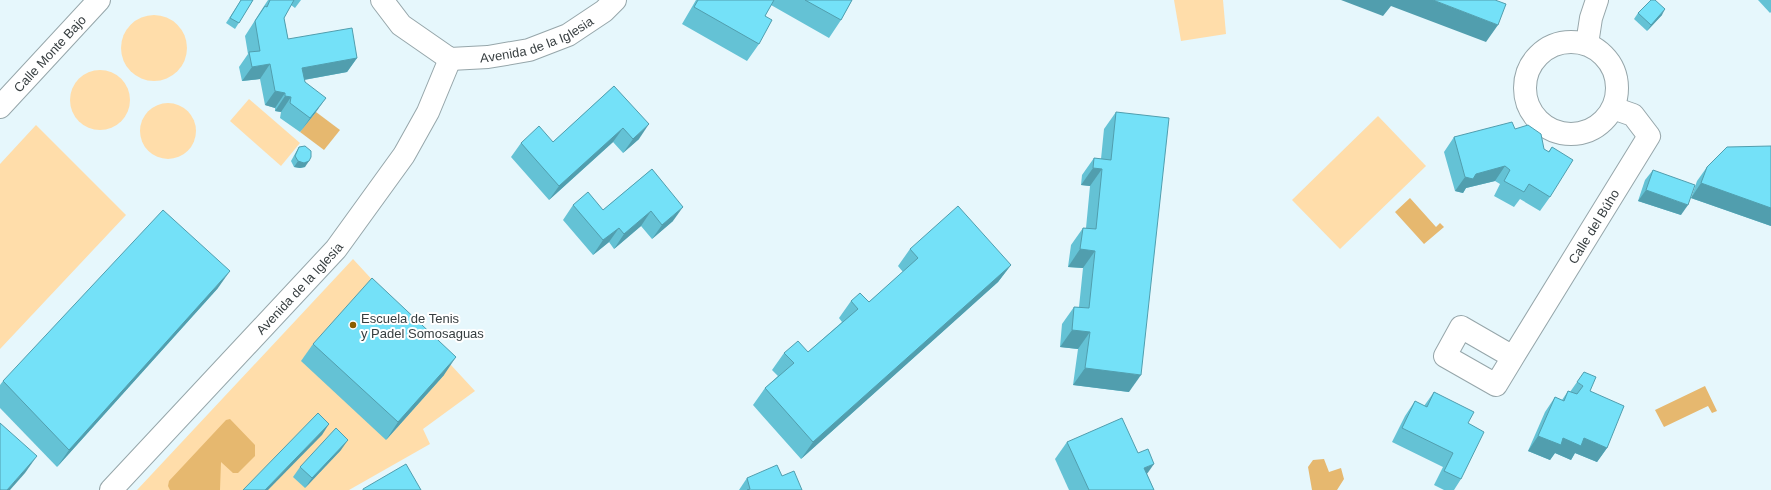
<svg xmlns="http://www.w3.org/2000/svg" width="1771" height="490" viewBox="0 0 1771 490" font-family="Arial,sans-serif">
  <rect width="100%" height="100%" fill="#e6f7fc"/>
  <!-- green -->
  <g fill="#fda">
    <path d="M1174 0H1223L1226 34 1181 41Z"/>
    <circle cx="154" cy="48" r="33"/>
    <circle cx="100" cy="100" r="30"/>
    <path d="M249 99 300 143 281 166 230 121Z"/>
    <circle cx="168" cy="131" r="28"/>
    <path d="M1378 116 1426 166 1340 249 1292 200Z"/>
    <path d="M36 125 126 215 0 349V164Z"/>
    <path d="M353 259 475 391 423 429 430 444 349 490H137Z"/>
  </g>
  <!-- water -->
  <g fill="#e6b86f">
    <path d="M316 112 340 130 324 150 300 132Z"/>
    <path d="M1410 198 1436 227 1440 223 1444 227 1424 244 1395 212Z"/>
    <path d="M1705 386 1717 411 1712 413 1708 406 1664 427 1655 410Z"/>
    <path d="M230 419 255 445V456L238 473H233L221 462 220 490H170L168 486 169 481 226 420Z"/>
    <path d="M1324 459 1329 472 1341 468 1344 479 1337 490H1312L1308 467 1313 460Z"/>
  </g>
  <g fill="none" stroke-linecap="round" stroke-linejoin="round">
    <!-- minor casing -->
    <g stroke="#96a6aa" stroke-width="24">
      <g id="minor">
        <path id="s1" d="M382 0 401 25 450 59 488 57 529 50 568 35 604 11 615 0"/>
        <circle cx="1571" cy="88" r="46"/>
        <path d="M1587 44 1591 18 1597 0"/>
        <path id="s2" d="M0 107 99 0"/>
        <path id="s3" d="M1513 357 1496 385 1445 356 1461 327 1513 357 1649 136 1633 115 1613 108"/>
        <path id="s4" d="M111 490 336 249 404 155 428 112 450 59"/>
      </g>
    </g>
    <!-- minor -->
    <use href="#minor" stroke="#fff" stroke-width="22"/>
  </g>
  <!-- wall -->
  <g fill="#64c2d5">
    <path d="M241 0H253L235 29 226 23Z"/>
    <path d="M268 0H301L295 8 291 5 284 18 288 39 357 58 347 72 304 80 316 112 300 132 280 118 281 112 275 111V108L265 105 260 79 242 81 239 67 248 54 245 36 264 6Z"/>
    <path d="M696 0H852L841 20 829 38 771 5 765 16 759 44 747 61 682 24Z"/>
    <path d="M1758 0H1771V12L1770 13Z"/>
    <path d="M1638 13 1662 15 1647 31 1634 19Z"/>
    <path d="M614 86 639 139 623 153 613 142 549 200 511 157 521 143 553 142Z"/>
    <path d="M1116 112 1129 392 1073 385 1078 349 1060 347 1062 324 1074 307H1079L1083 268 1068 267 1071 245 1083 228H1086L1090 186 1081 185 1082 175 1094 158 1101 159 1104 129Z"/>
    <path d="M1515 129 1548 152 1552 147 1550 197 1540 211 1520 199 1514 207 1494 196 1500 184 1495 181 1466 188 1463 193 1455 191 1444 152 1454 137Z"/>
    <path d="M1771 146V226L1691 198 1697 181 1707 167Z"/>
    <path d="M299 147 305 167 300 168 294 167 291 161 296 152Z"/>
    <path d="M652 169 673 221 652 239 641 226 614 249 609 242 593 255 563 220 573 205 603 210Z"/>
    <path d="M1653 170 1681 215 1638 201 1645 180Z"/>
    <path d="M910 249 1011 265 998 282 801 459 753 405 765 388 778 376 772 370 784 353 808 352 842 322 839 318 851 301 869 302 903 272 898 266Z"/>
    <path d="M218 288 57 467 0 408V385L3 381Z"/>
    <path d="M313 344 444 375 386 440 301 361Z"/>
    <path d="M1577 382 1590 391 1607 448 1597 462 1575 453 1571 460 1555 453 1550 460 1528 451 1545 412 1555 397 1562 400 1568 391 1570 392Z"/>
    <path d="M1434 392 1468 423 1461 479 1454 490H1444L1434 485 1443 467 1392 442 1405 416 1415 401 1424 406Z"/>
    <path d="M1067 442 1147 474 1154 490H1069L1055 459Z"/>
    <path d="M341 450 305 488 293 477 300 467Z"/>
    <path d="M782 476 802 490H739L747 478Z"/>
  </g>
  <!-- shaded-wall -->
  <g fill="#519eae">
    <path d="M1341 0H1433L1498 25 1486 42 1391 6 1383 16Z"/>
    <path d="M1665 9 1662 15 1647 31 1651 25Z"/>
    <path d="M357 58 347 72 292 82 302 68Z"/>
    <path d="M270 64 260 79 242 81 252 67Z"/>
    <path d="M275 91 285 93 275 108 265 105Z"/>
    <path d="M285 96 291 97 281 112 275 111Z"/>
    <path d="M326 98 316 112 300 132 310 118Z"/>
    <path d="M649 124 639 139 623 153 633 139Z"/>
    <path d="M623 128 613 142 549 200 559 186Z"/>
    <path d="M298 161H309L305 167 300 168 294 167Z"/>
    <path d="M1505 166 1495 181 1466 188 1463 193 1455 191 1465 177Z"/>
    <path d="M1093 168 1102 169 1090 186 1081 185Z"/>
    <path d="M1701 183 1771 208V226L1691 198Z"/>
    <path d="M1646 190 1688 205 1681 215 1638 201Z"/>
    <path d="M683 207 673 221 652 239 662 225Z"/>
    <path d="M651 211 641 226 614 249 624 234Z"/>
    <path d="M619 228 609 242 593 255 603 240Z"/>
    <path d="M1080 249 1095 251 1083 268 1068 267Z"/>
    <path d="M1011 265 998 282 801 459 813 442Z"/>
    <path d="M230 271 218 288 57 467 69 450Z"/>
    <path d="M1072 330 1090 332 1078 349 1060 347Z"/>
    <path d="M456 357 444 375 386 440 398 422Z"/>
    <path d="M1085 368 1141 375 1129 392 1073 385Z"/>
    <path d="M329 424 322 435 268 490H265Z"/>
    <path d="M1538 436 1563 438H1584L1607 448 1597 462 1575 453 1571 460 1555 453 1550 460 1528 451Z"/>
    <path d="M348 440 341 450 305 488 312 478Z"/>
    <path d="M37 456 25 473 10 490H7Z"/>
    <path d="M1154 464 1142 481 1144 468Z"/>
  </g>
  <!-- building -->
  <g fill="#74e1f8" stroke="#519eae">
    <path d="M241 0H253L239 23 230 18Z"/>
    <path d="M270 0H294L284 18 288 39 352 28 357 58 302 68 305 82 326 98 310 118 290 103 291 97 285 96V93L275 91 270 64 252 67 249 52 260 51 255 21 265 6 267 7Z"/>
    <path d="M698 0H774L765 16 772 20 759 44 694 7Z"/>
    <path d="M805 0H852L841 20Z"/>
    <path d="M1433 0H1495L1506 4 1498 25Z"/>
    <path d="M1651 0H1655L1665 9 1651 25 1638 13Z"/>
    <path d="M614 86 649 124 633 139 623 128 559 186 521 143 539 126 553 142Z"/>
    <path d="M1116 112 1169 118 1141 375 1085 368 1090 332 1072 330 1074 307 1089 308 1095 251 1080 249 1083 228 1096 229 1102 169 1093 168 1094 158 1111 160Z"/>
    <path d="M1512 122 1515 129 1528 125 1541 134 1544 149 1549 152 1552 147 1573 160 1550 197 1529 184 1524 192 1504 181 1510 170 1505 166 1476 174 1473 179 1465 177 1454 137Z"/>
    <path d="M305 146 311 151V157L309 161 304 163 298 161 295 156 299 147Z"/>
    <path d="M1771 146V208L1701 183 1707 167 1727 147Z"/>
    <path d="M652 169 683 207 662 225 651 211 624 234 619 228 603 240 573 205 588 192 603 210Z"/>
    <path d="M1653 170 1695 185 1688 205 1646 190Z"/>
    <path d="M958 206 1011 265 813 442 765 388 794 363 784 353 798 341 808 352 858 309 851 301 860 293 869 302 918 258 910 249Z"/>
    <path d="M163 210 230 271 69 450 3 381Z"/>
    <path d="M372 278 456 357 398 422 313 344Z"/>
    <path d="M1584 372 1596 377 1590 391 1624 406 1607 448 1584 438 1581 446 1563 438 1561 445 1538 436 1555 397 1564 401 1568 391 1577 394 1583 386 1577 382Z"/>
    <path d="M1434 392 1474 412 1468 423 1484 432 1461 479 1444 471 1453 453 1402 428 1415 401 1427 407Z"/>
    <path d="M318 413 329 424 265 490H243Z"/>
    <path d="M1122 418 1138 453 1148 449 1154 464 1144 468 1154 490H1089L1067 442Z"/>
    <path d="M0 423 37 456 7 490H0Z"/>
    <path d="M336 428 348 440 312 478 300 467Z"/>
    <path d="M406 464 421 490H363V489Z"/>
    <path d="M777 465 782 476 794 471 802 490H747L750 489 747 478Z"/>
  </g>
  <!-- markers -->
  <circle fill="#8a5e00" stroke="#fff" stroke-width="1.5" cx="353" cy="325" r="4"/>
  <g text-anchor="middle" stroke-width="4" stroke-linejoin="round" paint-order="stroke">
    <!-- street labels -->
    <g font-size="13" fill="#373e40" stroke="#fff">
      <text dy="5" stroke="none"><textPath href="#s1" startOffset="181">Avenida de la Iglesia</textPath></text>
      <text dy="5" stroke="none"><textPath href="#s2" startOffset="73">Calle Monte Bajo</textPath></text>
      <text dy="5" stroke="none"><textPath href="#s3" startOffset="338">Calle del Búho</textPath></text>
      <text dy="5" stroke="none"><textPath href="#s4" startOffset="276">Avenida de la Iglesia</textPath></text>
    </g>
    <!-- poi labels -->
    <g font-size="13" fill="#373e40" stroke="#fff" text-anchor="start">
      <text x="361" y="323">Escuela de Tenis<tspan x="361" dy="15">y Padel Somosaguas</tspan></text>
    </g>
  </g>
</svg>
